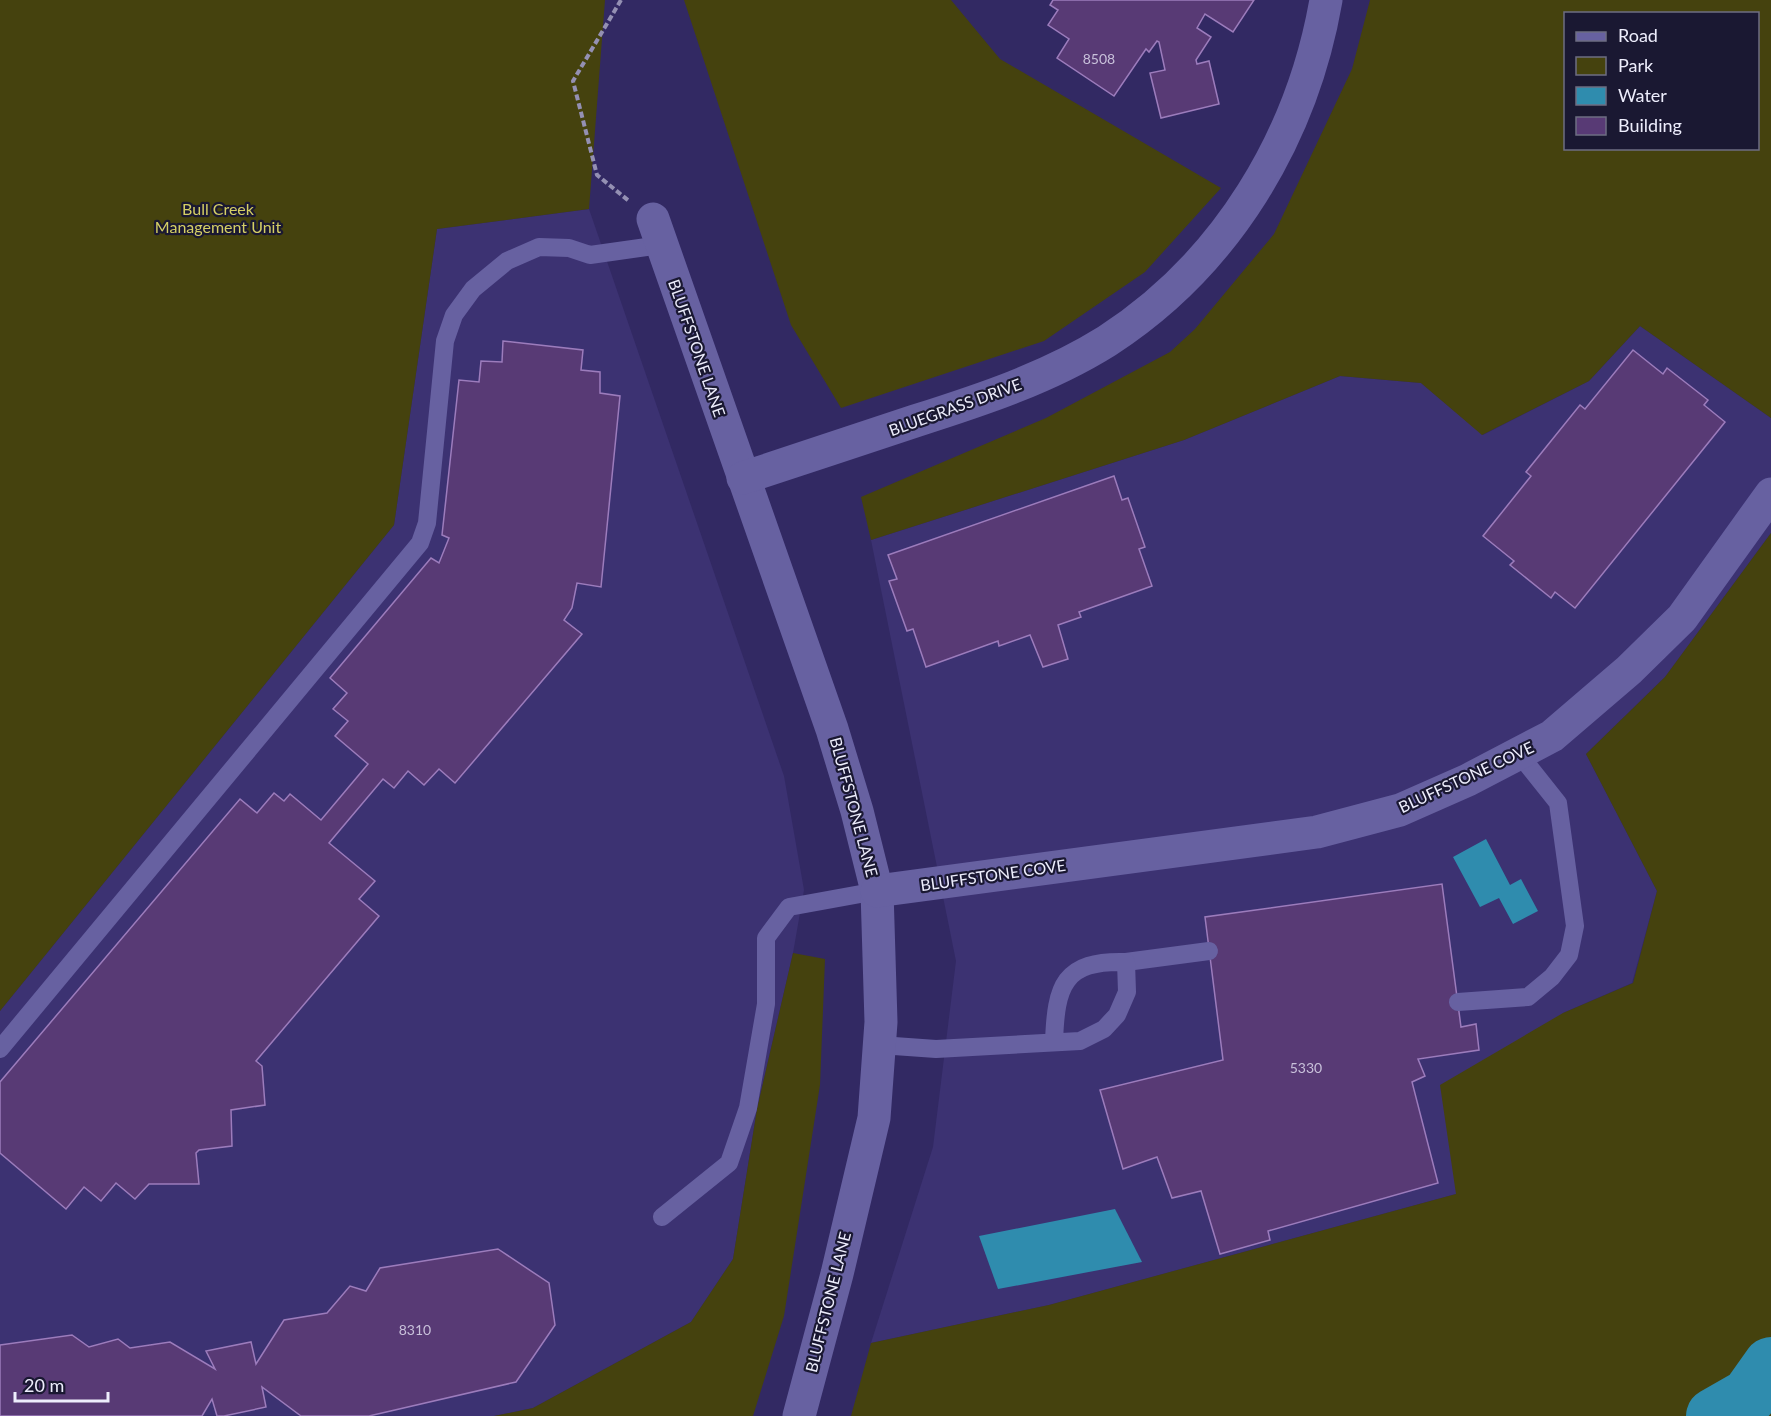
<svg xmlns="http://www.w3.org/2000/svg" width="1771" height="1416" viewBox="0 0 1771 1416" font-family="Lato,sans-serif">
  <rect width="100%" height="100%" fill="#322963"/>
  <!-- built -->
  <g fill="#3c3272">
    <path d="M589 209 784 776 804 890 793 953 757 1109 733 1259 691 1322 533 1408 494 1416H0V1011L394 525 437 229Z"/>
    <path d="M1640 326 1771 418V533L1665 677 1586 754 1657 891 1632 983 1563 1013 1456 1194 1049 1305 871 1343 933 1147 956 961 871 540 1184 440 1340 376 1421 383 1483 435 1589 381Z"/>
  </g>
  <!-- green -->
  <g fill="#45420e" fill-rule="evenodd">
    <path d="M0 0H605L589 209 437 229 394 525 0 1011Z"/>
    <path d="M684 0H951L1000 59 1221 188 1145 272 1044 341 841 408 791 325Z"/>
    <path d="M1370 0H1771V418L1640 326 1589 381 1482 435 1421 383 1340 376 1184 440 871 540 861 497 1046 418 1170 352 1195 329 1274 234 1352 69ZM1566 14H1758V148H1566Z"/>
    <path d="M1771 533V1416H851L871 1343 1049 1305 1456 1194 1440 1085 1563 1013 1633 983 1657 891 1586 754 1665 677Z"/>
    <path d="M793 953 825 959 820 1085 784 1316 753 1416H494L533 1408 691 1322 733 1259 757 1109Z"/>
  </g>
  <!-- water -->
  <g fill="#2f8cae">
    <path d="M1486 839 1510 885 1521 879 1538 911 1513 924 1499 898 1480 907 1453 857Z"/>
    <path d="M1115 1209 1142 1262 998 1289 979 1236Z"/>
  </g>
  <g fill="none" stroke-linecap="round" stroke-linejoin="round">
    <!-- river -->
    <path stroke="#2f8cae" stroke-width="56" d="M1714 1416 1749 1396 1771 1365"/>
  </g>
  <!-- building -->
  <g fill="#583a75" stroke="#9c7cbc" stroke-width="1.5">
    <path d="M1053 0H1254L1233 32 1205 14 1197 28 1211 37 1196 60 1197 64 1209 61 1219 104 1161 118 1150 73 1165 70 1159 42 1157 41 1149 52 1146 49 1114 96 1057 58 1069 39 1048 25 1058 10 1050 5Z"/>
    <path d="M503 341 583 350 581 370 600 372V393L620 396 601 587 577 583 572 608 564 620 582 634 455 783 439 769 424 785 408 771 394 788 383 779 329 843 375 881 359 899 379 916 256 1061 262 1066 265 1105 231 1110 232 1146 199 1150 196 1153 199 1184H149L135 1199 116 1183 101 1201 84 1187 66 1209 0 1153V1082L240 799 257 813 274 793 284 801 290 794 321 820 368 764 335 736 348 721 333 709 347 693 330 678 431 558 439 563 449 538 442 535 459 380 479 382 481 361 502 362Z"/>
    <path d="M1633 350 1663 374 1667 368 1708 400 1704 405 1725 422 1575 608 1555 592 1551 598 1510 565 1514 561 1483 536 1531 476 1526 472 1580 405 1585 409Z"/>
    <path d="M1114 476 1122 500 1128 498 1145 547 1139 549 1152 586 1079 612 1081 617 1058 625 1068 659 1043 667 1030 635 999 646 998 641 926 667 913 629 907 631 889 581 897 579 888 555Z"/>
    <path d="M1442 884 1461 1027 1476 1024 1479 1050 1418 1059 1425 1076 1412 1082 1438 1183 1268 1231 1270 1240 1220 1254 1201 1191 1172 1198 1157 1157 1123 1169 1100 1090 1223 1060 1205 917Z"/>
    <path d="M498 1249 549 1283 555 1325 516 1382 369 1416H301L262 1387 266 1407 224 1416H217L212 1399 202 1416H0V1345L72 1335 89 1347 118 1339 130 1348 170 1342 215 1369 206 1351 251 1342 256 1364 284 1320 327 1313 350 1286 366 1291 380 1268Z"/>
  </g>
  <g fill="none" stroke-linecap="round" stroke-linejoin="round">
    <!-- path -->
    <path stroke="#9490b3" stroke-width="4" stroke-dasharray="6 3" stroke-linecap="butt" d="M621 0 573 81 597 175 629 201"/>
    <!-- service -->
    <g stroke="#6761a1" stroke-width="18">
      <path d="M1126 962 1209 951"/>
      <path d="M1458 1002 1528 997 1552 977 1569 955 1575 926 1558 803 1519 754"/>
      <path d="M880 1045 936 1049 1080 1041 1104 1029 1117 1015 1127 992 1126 962C1063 960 1056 986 1054 1042"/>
      <path d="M0 1049 420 543 427 523 445 341 454 315 473 289 507 261 539 247 569 248 590 255 661 245"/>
      <path d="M662 1217 729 1163 748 1108 766 1004V938L789 907 877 891"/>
    </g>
    <!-- minor -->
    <g stroke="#6761a1" stroke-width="33">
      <path d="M653 219 832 729 857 811 877 891 881 1022 874 1118 837 1274 799 1416"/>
      <path d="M743 478C800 459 858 440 915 421 981 400 1048 378 1107 341 1226 264 1302 138 1326 0"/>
      <path d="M877 891 1317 832 1400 810 1468 780 1552 736 1629 670 1682 618 1771 494"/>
    </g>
  </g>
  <g text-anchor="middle" stroke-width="4.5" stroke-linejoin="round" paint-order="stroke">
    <!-- number labels -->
    <g font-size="14" fill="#c8c0da">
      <text x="1099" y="64">8508</text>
      <text x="1306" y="1073">5330</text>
      <text x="415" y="1335">8310</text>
    </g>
    <!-- park labels -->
    <g font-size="16" fill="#d5cf65" stroke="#1a1832">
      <text x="218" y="215">Bull Creek<tspan x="218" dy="18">Management Unit</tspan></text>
    </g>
    <!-- street labels -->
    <g font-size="16" fill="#ededfc" stroke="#1a1832">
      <text transform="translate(697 348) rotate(71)" y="6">BLUFFSTONE LANE</text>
      <text transform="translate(955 407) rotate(-20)" y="6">BLUEGRASS DRIVE</text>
      <text transform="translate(1466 777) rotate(-25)" y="6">BLUFFSTONE COVE</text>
      <text transform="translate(854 807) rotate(75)" y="6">BLUFFSTONE LANE</text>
      <text transform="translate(993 875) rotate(-8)" y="6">BLUFFSTONE COVE</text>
      <text transform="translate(828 1302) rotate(-76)" y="6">BLUFFSTONE LANE</text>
    </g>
  </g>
  <!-- legend -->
  <rect x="1564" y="12" width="195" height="138" fill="#1a1832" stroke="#6e6d83" stroke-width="1.5"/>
  <rect x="1576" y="32" width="30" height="9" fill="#6761a1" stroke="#6e6d83" stroke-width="1.5"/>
  <text x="1618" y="42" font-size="18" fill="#ededfc">Road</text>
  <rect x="1576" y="57" width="30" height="18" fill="#45420e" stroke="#6e6d83" stroke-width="1.5"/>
  <text x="1618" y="72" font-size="18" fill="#ededfc">Park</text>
  <rect x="1576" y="87" width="30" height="18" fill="#2f8cae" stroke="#6e6d83" stroke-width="1.5"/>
  <text x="1618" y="102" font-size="18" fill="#ededfc">Water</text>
  <rect x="1576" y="117" width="30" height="18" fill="#583a75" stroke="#6e6d83" stroke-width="1.5"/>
  <text x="1618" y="132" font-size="18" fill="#ededfc">Building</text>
  <!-- scale -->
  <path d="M15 1392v9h93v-9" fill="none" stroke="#ededfc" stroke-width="3"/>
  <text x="24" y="1392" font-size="18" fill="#ededfc" stroke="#1a1832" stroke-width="4.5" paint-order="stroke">20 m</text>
</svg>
